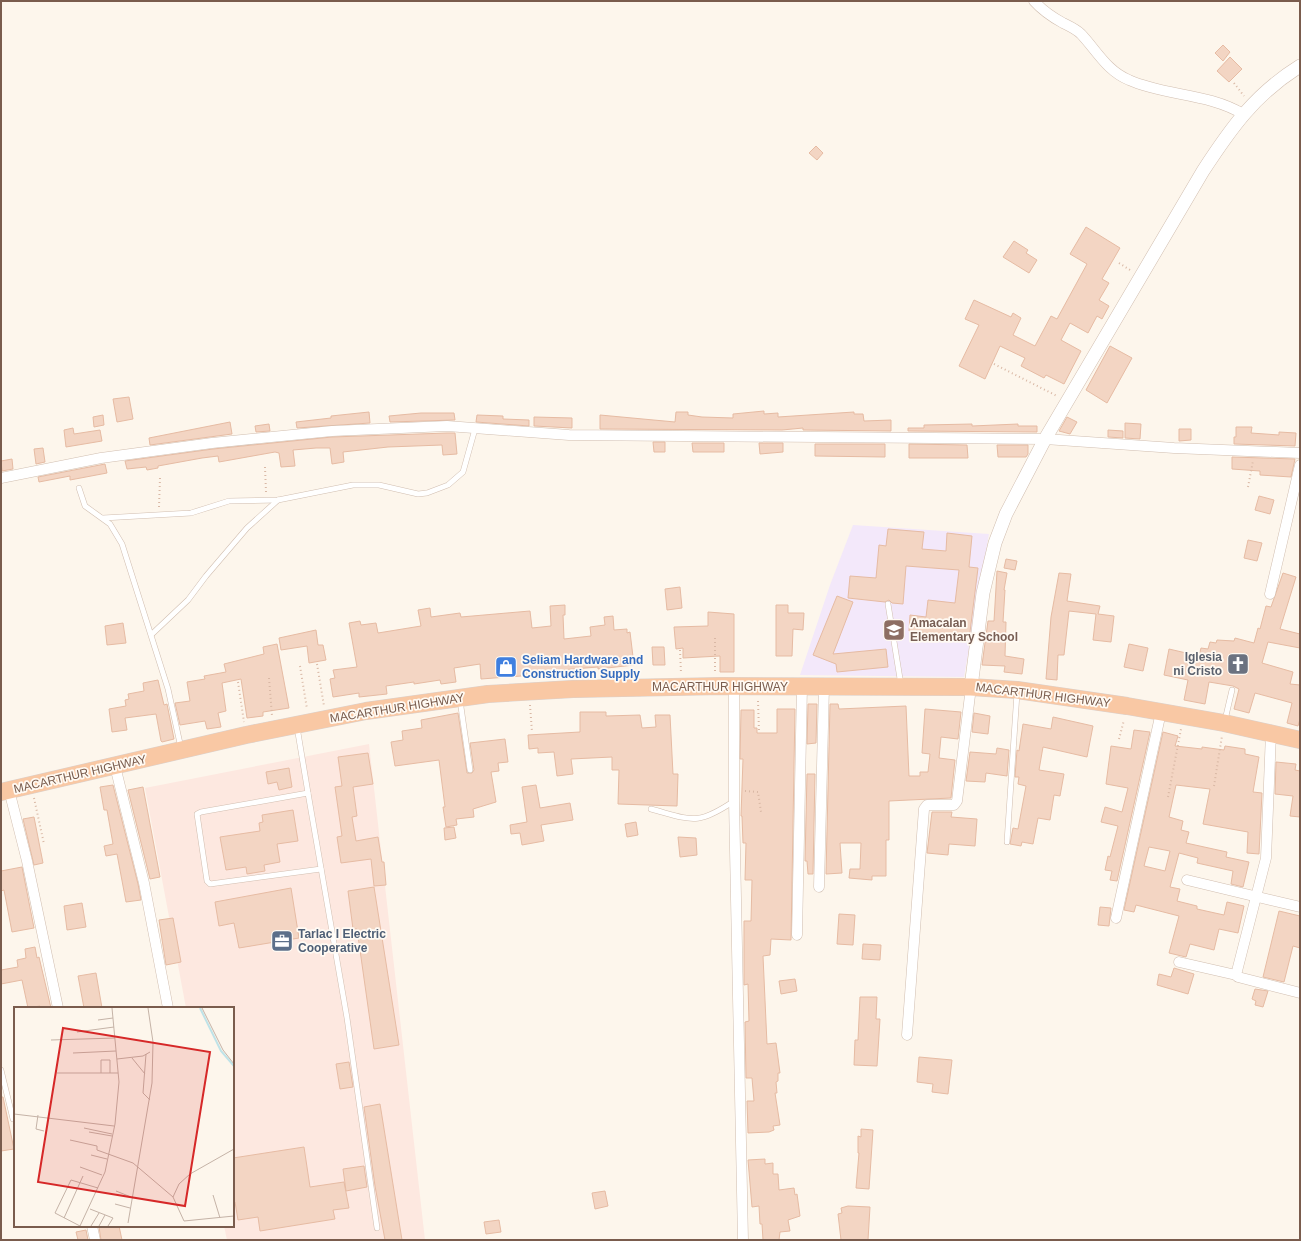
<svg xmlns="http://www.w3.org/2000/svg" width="1301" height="1241" viewBox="0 0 1301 1241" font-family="Helvetica,sans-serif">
  <rect width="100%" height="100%" fill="#fdf6ec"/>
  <!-- commercial -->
  <path fill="#fde8e0" d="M369 744 425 1240H227L224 1226H233V1008H186L145 788Z"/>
  <!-- education -->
  <path fill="#f3e8fa" d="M853 525 989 534 964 677 800 675 830 585Z"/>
  <!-- building -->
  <g fill="#f3d5c3" stroke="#e6bba3" fill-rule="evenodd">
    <path d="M1223 45 1230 52 1223 61 1215 53Z"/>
    <path d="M1230 57 1242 69 1229 82 1217 71Z"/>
    <path d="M816 146 823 153 817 160 809 153Z"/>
    <path d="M1086 227 1120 248 1102 279 1109 283 1099 300 1109 306 1102 319 1097 316 1088 333 1070 323 1061 340 1081 351 1064 384 1046 375 1044 378 1021 366 1025 358 1000 346 985 379 959 366 979 325 965 319 974 300 1011 317 1013 313 1021 318 1013 335 1035 346 1051 316 1057 319 1087 264 1070 254Z"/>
    <path d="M1014 241 1028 250 1026 253 1037 260 1029 273 1003 257Z"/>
    <path d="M1110 346 1132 358 1107 403 1086 390Z"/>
    <path d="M129 397 133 419 117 422 113 399Z"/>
    <path d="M764 411V414L778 413V417L854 412V414H863L864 421 891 420V431L803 430V428L782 430 600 429V415L675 422 676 412H688V415L702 417 733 418V414Z"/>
    <path d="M369 412 370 423 297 428 296 422 331 418V416Z"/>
    <path d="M421 413H454L455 420 390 422 389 416Z"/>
    <path d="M103 415 104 425 94 427 93 417Z"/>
    <path d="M477 415 503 416V419L529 420V426L476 422Z"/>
    <path d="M534 417 572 418V428L534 426Z"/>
    <path d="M1067 417 1077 422 1070 434 1059 431Z"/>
    <path d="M230 422 232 434 150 445 149 438Z"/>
    <path d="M1125 423 1141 424 1140 439 1125 438Z"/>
    <path d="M269 424 270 431 256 432 255 426Z"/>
    <path d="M972 424V426L1018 424V426H1037V432L908 431V428H924V425Z"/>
    <path d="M1236 427H1252L1251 433 1279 435V432L1296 433 1295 446 1234 444V437H1236Z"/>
    <path d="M73 428 74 434 100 430 102 441 66 447 64 430Z"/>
    <path d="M1179 429H1191V440L1179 441Z"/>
    <path d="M1108 430 1123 431V438L1108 437Z"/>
    <path d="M447 433H455L457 454 443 455 442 445 388 447 343 452 344 462 332 464 330 448H316L293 450 295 466 281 467 279 453 275 452 219 462 218 456 202 458 158 466V468L147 470 146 467 127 469 125 461 213 449 332 437Z"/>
    <path d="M653 442H665V452H654Z"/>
    <path d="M692 443H724V452H693Z"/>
    <path d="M759 443H783V452L760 454Z"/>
    <path d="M815 444H885V457L815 456Z"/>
    <path d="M909 444 967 445 968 458H909Z"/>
    <path d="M997 445H1028V454L1026 457H998Z"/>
    <path d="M43 448 45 462 36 464 34 449Z"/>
    <path d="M1232 457 1295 459 1291 477 1260 475V471L1232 469Z"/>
    <path d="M12 459 13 469 2 471 1 461Z"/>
    <path d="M105 464 107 473 70 480V476L39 482 38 477Z"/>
    <path d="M1259 496 1274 500 1270 514 1255 510Z"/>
    <path d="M888 529 924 532 922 549 946 551 947 533 972 536 969 567 978 568 969 640 948 638V635L909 631 910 615 926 617 928 600 955 603 959 570 906 566 903 604 892 603 889 600 885 602 848 598 850 576 876 578 879 545 886 546Z"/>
    <path d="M1248 540 1262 543 1257 561 1244 558Z"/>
    <path d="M1006 559 1017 561 1015 570 1004 568Z"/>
    <path d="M997 571 1007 573 1004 590H1005L1003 622H1006L1005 656 1024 659 1022 674 1004 672 1005 666 982 665 988 621H994Z"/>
    <path d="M1059 573 1071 574 1067 601 1100 606 1098 614 1114 616 1111 642 1093 640 1096 614 1069 611 1064 655H1058L1057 680 1046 679 1051 617Z"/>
    <path d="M1283 573 1296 577 1280 629 1300 634V648L1268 642 1262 663 1293 672 1290 684 1300 685V719L1298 726 1287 723 1292 703 1255 693 1249 713 1234 709 1239 689 1233 686 1209 682 1205 704 1184 700 1188 680 1164 675 1169 649 1199 656 1201 648 1208 649 1210 642 1216 643 1217 640 1234 641 1235 638 1254 643 1258 628 1260 629 1266 606 1271 607Z"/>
    <path d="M680 587 682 608 667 610 665 589Z"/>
    <path d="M837 596 853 602 833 654 886 649 888 667 837 672 836 664 813 655Z"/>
    <path d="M565 605V615H563L564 639 591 636 590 627 605 625 604 617 613 616 614 630 627 629V633L630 632 634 665 598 669V667L548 671V674L481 679 480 664 454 668 456 682 441 684 440 680 414 684V682L386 686 387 694 359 697V693L333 697 330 679 335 678 333 670 357 667 349 623 360 621 361 625 376 623 378 633 421 626 418 610 430 608 431 617 460 613 461 617 530 611 532 628 551 626 550 606Z"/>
    <path d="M776 605H788V613H804L803 630 793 629 792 656H776Z"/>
    <path d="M708 612 734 614V672H720V656L683 658V648L676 649 674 627 708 626Z"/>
    <path d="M123 623 126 643 107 645 105 626Z"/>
    <path d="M316 630 318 645H323L326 660 309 663 307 646 281 650 279 638Z"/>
    <path d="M277 644 289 708 263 712V716L247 718 241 679 222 683 226 711 218 713 221 727 207 729 205 721 180 725 175 703 190 701 187 682 205 679 204 676 226 672 224 664 264 654 263 647Z"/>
    <path d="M1129 644 1148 648 1143 671 1124 667Z"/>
    <path d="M652 647H664L665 665H653Z"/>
    <path d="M158 680 164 705 167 704 174 739 162 742 161 741 156 714 125 718 127 730 112 732 109 709 126 706 125 700 129 699 128 694 144 691 143 683Z"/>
    <path d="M808 704H817L816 743 807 744Z"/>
    <path d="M830 704H838L839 709 906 706 909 776H920V772H928L930 754 922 753 925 709 961 712 958 739 941 737 939 758 955 760 951 798 889 801V840H886V876H872V880L849 878 850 869H860L861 843H840L842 873 826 874Z"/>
    <path d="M777 709H795L791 940 771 939 770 955 763 956 767 1044 776 1043 780 1073H778V1081L776 1082 777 1093H775L780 1125 773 1126 774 1130 769 1132 748 1133 747 1101H754L752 1078H746L745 1022 749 1021 748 984 744 985V921H751L752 880H745L746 843H743L742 816H741L743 759H740L741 710H754V728H757V733H777Z"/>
    <path d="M580 712H606V716L640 715 642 728 656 727 655 715H670L673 774H678L677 806 618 804 619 770H612V757L571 759 573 774 557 776 554 752 538 753V748L529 749 528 735 580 732Z"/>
    <path d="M458 713 467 773H472L474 770 470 743 505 739 508 762 498 763 499 771 491 772 496 802 473 809 474 817 456 819 457 825 446 827 443 807H445L439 760 395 766 391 742 403 740 402 731 422 728 421 720Z"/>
    <path d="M974 713 990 716 988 734 972 732Z"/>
    <path d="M1053 717 1093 726 1087 757 1043 747 1039 770 1064 774 1060 796 1054 795 1050 820 1038 818 1033 844 1022 842 1021 846 1010 844 1013 828 1018 829 1026 786 1018 784 1019 777H1015L1017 750 1019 751 1023 724 1051 729Z"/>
    <path d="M1134 730 1150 732 1117 881 1110 880 1112 871 1105 870 1108 856 1110 857 1118 826 1101 822 1105 807 1122 812 1128 788 1106 784 1111 746 1131 749Z"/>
    <path d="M1163 732 1178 736 1175 746 1202 749V747L1224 750 1225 746 1245 749V754L1259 757 1253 792 1262 793 1259 854 1247 853 1248 832 1203 824 1210 789 1176 785 1169 817 1183 821 1181 830 1189 832 1186 843 1227 852 1226 857 1249 862 1243 887 1231 884 1233 871 1197 863 1198 858 1179 853 1170 887 1180 889 1177 901 1197 906V909L1224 915 1227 902 1244 906 1238 933 1219 929 1214 950 1190 944 1186 957 1169 953 1179 916 1136 905 1134 912 1124 910ZM1149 847 1170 851 1165 871 1144 866Z"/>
    <path d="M997 748 1009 750 1007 776 986 773 985 782 966 781 970 752 996 754Z"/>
    <path d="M368 753 373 784 353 787 357 816 352 817 356 841 378 837 382 862H384L386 885 374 886 371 859 341 863 337 837 342 836 335 787 342 786 338 757Z"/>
    <path d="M1276 762 1296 764 1295 770 1300 771V817L1290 816 1293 796 1275 794Z"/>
    <path d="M289 768 292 787 279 790 277 782 268 784 266 772Z"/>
    <path d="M807 774H815L813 874H808L807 861H805Z"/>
    <path d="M113 785 138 884 141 900 126 902 117 854 106 856 104 846 113 844 107 810H104L100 787Z"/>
    <path d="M536 785 540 808 570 803 573 820 541 825 544 841 522 845 520 833 511 834 510 825 527 822 522 787Z"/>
    <path d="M143 787 160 877 150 879 128 790Z"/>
    <path d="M293 810 298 841 277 844 280 862 264 865 265 871 247 874 246 867 226 870 220 837 260 831 259 823 263 822 262 815Z"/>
    <path d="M932 812H952L951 817 977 819 975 846 949 844 948 855 927 853Z"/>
    <path d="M34 817 43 863 34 865 23 819Z"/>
    <path d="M636 822 638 835 627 837 625 824Z"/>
    <path d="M454 827 456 838 445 840 444 828Z"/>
    <path d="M678 837 696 838 697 855 680 857Z"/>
    <path d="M22 867 34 928 12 932 4 890 1 891V871Z"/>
    <path d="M374 887 399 1045 374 1049 357 929H353L348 891Z"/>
    <path d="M291 888 299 938 239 948 234 923 219 926 215 902Z"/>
    <path d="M82 903 86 927 67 930 64 906Z"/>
    <path d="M1100 907 1111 908 1109 926 1098 925Z"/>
    <path d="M1279 911 1300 916V948L1293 946 1284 982 1263 977Z"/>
    <path d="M839 914 855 915 853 945 837 944Z"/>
    <path d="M173 918 181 962 166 965 159 920Z"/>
    <path d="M863 944 881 945 880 960 862 959Z"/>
    <path d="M35 947 37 958 39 957 51 1008H41L40 1006 28 1008 22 980 1 984V970L18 967 17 960 26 958 25 949Z"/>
    <path d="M1174 968 1194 974 1188 994 1157 985 1159 974 1171 977Z"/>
    <path d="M96 973 102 1008H84L78 976Z"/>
    <path d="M795 979 797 991 781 994 779 981Z"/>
    <path d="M1255 989 1268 991 1263 1007 1255 1005 1256 1001 1252 999Z"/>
    <path d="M860 997H877L876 1019H880L877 1066 854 1065 855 1040H858Z"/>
    <path d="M919 1057 952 1060 948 1094 932 1092 933 1084 917 1082Z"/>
    <path d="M349 1062 353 1087 340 1089 336 1064Z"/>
    <path d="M1 1097H3L14 1149 1 1151Z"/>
    <path d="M380 1104 402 1240H385L375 1186 364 1107Z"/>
    <path d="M861 1129 873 1130 869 1189 856 1188 859 1153H858V1136L861 1137Z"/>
    <path d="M304 1147 310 1187 344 1182 349 1208 333 1210 335 1219 260 1231 258 1217 238 1220 235 1202H233V1158Z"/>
    <path d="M765 1159V1164L773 1163V1174H778L779 1190 794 1188 795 1195 797 1194 800 1216 788 1220 790 1231 780 1232 779 1240H763L762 1224H760L759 1206 752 1207 748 1160Z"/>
    <path d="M364 1166 367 1187 346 1191 343 1169Z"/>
    <path d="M605 1191 608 1206 595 1209 592 1193Z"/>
    <path d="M848 1206 870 1207 868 1240H841L838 1214 842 1213 841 1208Z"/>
    <path d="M499 1220 501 1232 486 1234 484 1222Z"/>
    <path d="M119 1226 122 1240H101L99 1227Z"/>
    <path d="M86 1230 88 1240H78L76 1232Z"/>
  </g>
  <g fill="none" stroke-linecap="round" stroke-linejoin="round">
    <!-- service casing -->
    <g stroke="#d1beb0" stroke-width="6">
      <g id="service">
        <path d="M79 488 85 506 110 524 122 544 168 689 181 748"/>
        <path d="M103 518 191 513 229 501 278 500 353 485H379L418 494 427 493 448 485 463 472 475 429"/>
        <path d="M888 604 901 685"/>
        <path d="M152 634 188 600 206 576 247 528 278 500"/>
        <path d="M460 700 470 770"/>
        <path d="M1225 720 1232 690"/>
        <path d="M297 727 308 793 201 812 197 814 207 881 210 884 321 869"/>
        <path d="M308 793 347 1018 377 1228"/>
        <path d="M651 809C692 820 697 826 734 801"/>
        <path d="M1007 842 1017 693"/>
        <path d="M1 1070 13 1119"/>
      </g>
    </g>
    <!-- minor casing -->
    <g stroke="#d1beb0" stroke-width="11">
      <g id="minor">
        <path d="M1034 1C1042 10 1052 17 1063 23 1069 26 1076 29 1081 34 1097 51 1107 71 1129 80 1165 96 1208 93 1243 114"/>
        <path d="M1 478 101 458 212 443 332 431 447 426 569 435 1045 439 1174 448 1300 453"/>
        <path d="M1270 594 1300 465"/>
        <path d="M734 686V801L743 1240"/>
        <path d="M1271 733 1266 858 1236 975 1238 977 1300 993"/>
        <path d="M115 766 144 883 168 1008"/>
        <path d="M9 790 27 861 58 1008"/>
        <path d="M1187 880 1300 907"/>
        <path d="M819 887 824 686"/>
        <path d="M1116 918 1161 712"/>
        <path d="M797 935 802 686"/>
        <path d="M1179 962 1236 975"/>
        <path d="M907 1035 924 809 927 805H954L957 801 971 687"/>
        <path d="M92 1226 95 1240"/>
      </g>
    </g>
    <!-- tertiary casing -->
    <g stroke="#d1beb0" stroke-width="14">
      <path id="tertiary" d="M971 687 983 593 995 543 1006 514 1045 439 1203 171C1231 128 1255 94 1300 66"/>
    </g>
    <!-- trunk casing -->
    <g stroke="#dad1cd" stroke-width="18">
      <path id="trunk" d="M1 792 246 735 366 711 488 694 573 689 722 686 971 687 1017 690 1127 706 1224 723 1300 740"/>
    </g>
    <!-- path -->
    <g stroke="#d9b8a5" stroke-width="2" stroke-dasharray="1 3" stroke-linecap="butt">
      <path d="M1234 83 1244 96"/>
      <path d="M1119 263 1130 270"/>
      <path d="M994 364 1057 396"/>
      <path d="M265 467 266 492"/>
      <path d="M1248 487 1253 461"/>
      <path d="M159 507 160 478"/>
      <path d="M715 638V673"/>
      <path d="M680 650 681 673"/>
      <path d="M317 664 324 706"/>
      <path d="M300 666 307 709"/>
      <path d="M269 678 272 716"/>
      <path d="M238 682 244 722"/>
      <path d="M758 701 759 731"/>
      <path d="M530 705 532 732"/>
      <path d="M1119 739 1124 720"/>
      <path d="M1214 786 1222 736"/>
      <path d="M745 791 758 792 761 812"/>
      <path d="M1168 797 1181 729"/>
      <path d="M34 798 44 844"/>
    </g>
    <!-- service -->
    <use href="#service" stroke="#fff" stroke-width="5"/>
    <!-- minor -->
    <use href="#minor" stroke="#fff" stroke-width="10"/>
    <!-- tertiary -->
    <use href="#tertiary" stroke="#fff" stroke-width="13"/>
    <!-- trunk -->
    <use href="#trunk" stroke="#f9c8a4" stroke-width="17"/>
  </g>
  <!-- icons -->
  <defs>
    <g id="school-square" transform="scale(1.15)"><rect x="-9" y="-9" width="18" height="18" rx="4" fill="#8d6e63" stroke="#fffaf3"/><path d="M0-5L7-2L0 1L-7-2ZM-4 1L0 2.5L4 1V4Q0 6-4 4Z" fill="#fff"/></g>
    <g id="church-square" transform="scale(1.15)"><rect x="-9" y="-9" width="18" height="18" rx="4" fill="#6b7280" stroke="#fffaf3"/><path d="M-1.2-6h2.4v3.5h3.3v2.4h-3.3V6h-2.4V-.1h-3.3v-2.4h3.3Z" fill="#fff"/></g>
    <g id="shop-square" transform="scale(1.15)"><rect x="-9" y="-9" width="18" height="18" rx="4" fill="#3f7fe0" stroke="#fffaf3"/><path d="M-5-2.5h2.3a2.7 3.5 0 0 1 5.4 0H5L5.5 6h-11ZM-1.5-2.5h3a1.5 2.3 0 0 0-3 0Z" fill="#fff"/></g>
    <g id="office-square" transform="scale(1.15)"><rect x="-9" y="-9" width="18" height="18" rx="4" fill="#5c6f8a" stroke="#fffaf3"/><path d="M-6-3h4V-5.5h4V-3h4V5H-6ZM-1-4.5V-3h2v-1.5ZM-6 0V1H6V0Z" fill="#fff"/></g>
  </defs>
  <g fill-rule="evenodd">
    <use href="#school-square" x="894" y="630"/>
    <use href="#church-square" x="1238" y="664"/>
    <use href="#shop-square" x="506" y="667"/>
    <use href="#office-square" x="282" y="941"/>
  </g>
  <g text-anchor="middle" stroke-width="3.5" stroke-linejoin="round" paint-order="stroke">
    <!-- education labels -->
    <g font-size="12" font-weight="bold" fill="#785e54" stroke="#fffaf3" text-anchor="start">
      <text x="910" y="627">Amacalan<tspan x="910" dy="14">Elementary School</tspan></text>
    </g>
    <!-- worship labels -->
    <g font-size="12" font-weight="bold" fill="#5b616d" stroke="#fffaf3" text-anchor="end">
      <text x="1222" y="661">Iglesia<tspan x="1222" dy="14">ni Cristo</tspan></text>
    </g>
    <!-- shop labels -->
    <g font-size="12" font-weight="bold" fill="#366cbe" stroke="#fffaf3" text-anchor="start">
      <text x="522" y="664">Seliam Hardware and<tspan x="522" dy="14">Construction Supply</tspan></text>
    </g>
    <!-- street labels -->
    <g font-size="12" fill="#7a5c4d" stroke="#fffaf3">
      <text x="720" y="691">MACARTHUR HIGHWAY</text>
      <text transform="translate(1043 695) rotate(7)" y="4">MACARTHUR HIGHWAY</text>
      <text transform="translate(397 708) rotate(-9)" y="4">MACARTHUR HIGHWAY</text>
      <text transform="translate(80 774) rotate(-13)" y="4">MACARTHUR HIGHWAY</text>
    </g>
    <!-- service labels -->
    <g font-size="12" font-weight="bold" fill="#4e5e75" stroke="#fffaf3" text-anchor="start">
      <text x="298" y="938">Tarlac I Electric<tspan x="298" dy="14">Cooperative</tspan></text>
    </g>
  </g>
  <!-- overview -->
  <g transform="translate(14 1007)">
    <rect width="220" height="220" fill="#fdf6ec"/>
    <path fill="none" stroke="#bfe3e8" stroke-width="2" d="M186 1 207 44 220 59"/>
    <path fill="none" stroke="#c5b3a7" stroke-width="1" d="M188 1 209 43 220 57M84 13 99 11M63 25 100 20M37 33 101 31M59 46 102 44M132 47 129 86 136 93M118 51 131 67M103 52 129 49 136 45M43 66H96M87 66V53H96V66H104M0 107 100 119M24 108 22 122 30 124M70 121 98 127M75 125 98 129M56 133 83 139V143L119 156 159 190 170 214 220 209M77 148 93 152M66 160 88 168M102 184 117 190M199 188 206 211M159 190 165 177 176 167 220 142M101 197 116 201M76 202 99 211 94 219M50 211 69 169M114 216 138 76 139 35 134 1M66 219 41 206 57 173 84 181M66 219 91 165 101 117 105 75 98 1M77 219 85 206M85 219 91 208"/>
    <path fill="#d62828" fill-opacity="0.15" stroke="#d62828" stroke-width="2" d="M49 21 196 45 171 199 24 175Z"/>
    <rect width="220" height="220" fill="none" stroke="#7a5c4d" stroke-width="2"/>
  </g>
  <!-- border -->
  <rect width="1301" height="1241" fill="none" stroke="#7a5c4d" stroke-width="4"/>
</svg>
